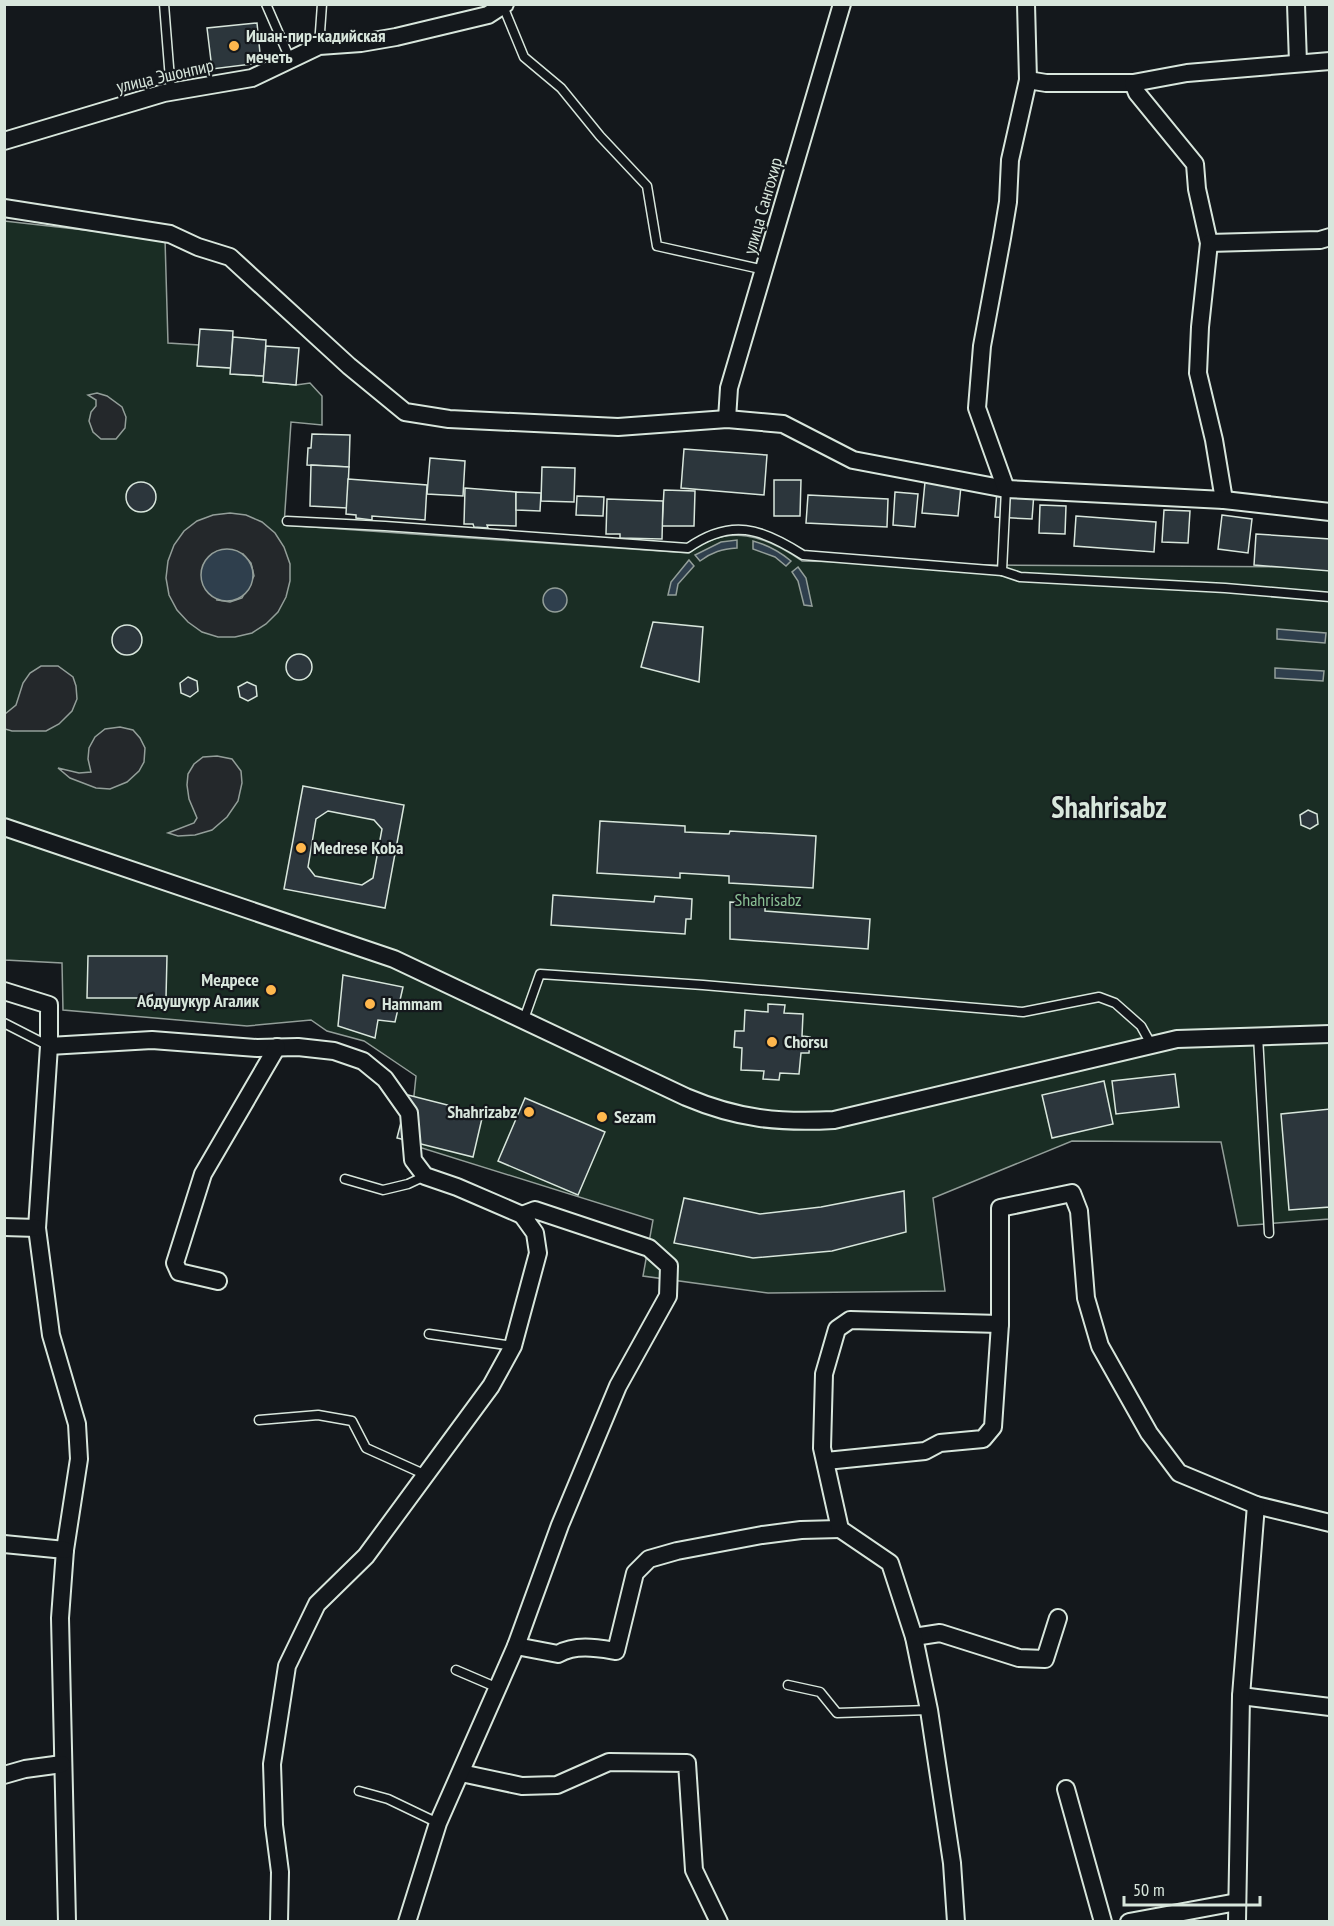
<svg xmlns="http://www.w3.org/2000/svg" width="1334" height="1926" viewBox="0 0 1334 1926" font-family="'PT Sans Narrow',sans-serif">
  <rect width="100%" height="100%" fill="#14181c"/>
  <!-- green -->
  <path fill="#1a2d24" stroke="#939e99" stroke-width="1.5" d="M4 221 165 239 168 343 199 345 198 366 231 368V374L264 376V382L296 385 310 383 322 396V425L291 422 284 525 689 553C728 522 766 536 802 561L991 565 1329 567V1219L1238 1226 1221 1142 1072 1141 933 1198 945 1291 768 1293 643 1276 653 1220 409 1144 416 1076 364 1041 327 1031 311 1020 247 1026 63 1010 62 963 5 960Z"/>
  <!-- parking -->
  <g fill="#24282b" stroke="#939e99" stroke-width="1.5" fill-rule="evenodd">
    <path d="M97 393 107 396 122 407 126 417 125 428 116 439H101L93 432 89 421 91 412 96 406V400L88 395Z"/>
    <path d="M230 513 246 515 262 522 275 533 284 547 290 564V581L286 597 278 612 266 624 252 633 235 637H218L202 632 188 622 177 610 169 595 166 578 168 561 174 545 184 531 197 521 213 515ZM243 554 251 563 254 576 242 598 230 602 217 600Z"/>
    <path d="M41 666H58L73 677 76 686 77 699 72 711 59 724 46 731H12L5 729V714L16 705 23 683 30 673Z"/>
    <path d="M120 727 133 730 140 738 145 748 144 762 139 771 127 782 110 789 96 788 70 778 58 768 79 773 91 772 88 759 89 748 95 737 105 729Z"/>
    <path d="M217 756 232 759 241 771 242 783 238 801 227 817 212 830 195 835 178 836 168 833 194 823 197 818 189 799 187 785 188 774 194 764 203 757Z"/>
  </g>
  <!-- water -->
  <g fill="#2f3f4d" stroke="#939e99" stroke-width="1.5">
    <path d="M737 540V548C722 549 712 552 700 561L695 555 721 542Z"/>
    <path d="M753 541C768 545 779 551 791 561L786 566 775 557 753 549Z"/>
    <circle cx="227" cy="575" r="26"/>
    <path d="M689 560 694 566 678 584 676 595H668L671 582Z"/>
    <path d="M798 567 806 578 812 606 804 605 798 581 792 572Z"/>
    <circle cx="555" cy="600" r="12"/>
    <path d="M1277 629 1326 633 1325 643 1277 639Z"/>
    <path d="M1275 668 1324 671 1323 681 1275 678Z"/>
  </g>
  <!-- building -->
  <g fill="#2c363c" stroke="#d8e6dc" stroke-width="1.5" fill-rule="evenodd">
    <path d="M257 23 261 63 212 69 207 28Z"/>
    <path d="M200 329 233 331 231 368 197 366Z"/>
    <path d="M233 337 266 340 264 376 230 374Z"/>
    <path d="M266 346 299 348 296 385 263 382Z"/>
    <path d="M312 434 350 435 349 467 307 465 308 448H311Z"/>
    <path d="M684 449 767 455 764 495 681 488Z"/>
    <path d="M430 458 465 461 463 496 427 494Z"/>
    <path d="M311 465 349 467 347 508 310 506Z"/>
    <path d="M542 467 575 468 574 502 541 501Z"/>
    <path d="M348 479 427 485 425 520 372 516V520L356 518V515L346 514Z"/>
    <path d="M774 480H801L800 516H774Z"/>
    <path d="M925 482 961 486 958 516 922 513Z"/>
    <circle cx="141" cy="497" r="15"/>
    <path d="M465 488 516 492V526L487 525 488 528 474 527 473 524H464Z"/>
    <path d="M664 490 695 491 694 526H662Z"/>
    <path d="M997 490 1034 493 1032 519 995 517Z"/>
    <path d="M516 492 541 493 540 511 516 510Z"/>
    <path d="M895 492 918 494 915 527 893 525Z"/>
    <path d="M808 495 888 499 887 527 806 523Z"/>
    <path d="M577 496 604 497 603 516 576 515Z"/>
    <path d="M607 499 663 501 662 539 620 538V534H606Z"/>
    <path d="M1040 505 1066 506 1065 534 1039 533Z"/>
    <path d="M1164 510 1190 511 1188 543 1162 542Z"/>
    <path d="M1222 515 1252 519 1248 553 1218 549Z"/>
    <path d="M1076 516 1156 522 1154 552 1074 546Z"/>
    <path d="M1256 534 1330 539V571L1254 565Z"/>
    <path d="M653 622 703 627 699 682 641 667Z"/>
    <circle cx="127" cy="640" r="15"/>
    <circle cx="299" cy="667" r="13"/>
    <path d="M188 677 197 681 198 691 190 697 181 693 180 683Z"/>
    <path d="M247 682 256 686 257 696 248 701 240 697 238 687Z"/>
    <path d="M303 786 404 805 385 908 284 889ZM328 811 374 820 382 829 373 878 362 885 315 876 308 867 316 819Z"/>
    <path d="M1308 810 1317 814 1318 824 1310 829 1301 825 1300 815Z"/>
    <path d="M600 821 685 826V832L729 834 730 831 816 836 813 888 729 883V876L680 873V878L597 873Z"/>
    <path d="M553 895 654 902 655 896 692 899 691 919H686L685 934 551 925Z"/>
    <path d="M730 902 765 904V911L870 919 868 949 730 939Z"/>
    <path d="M88 956H167L166 998H87Z"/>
    <path d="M343 975 403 987 395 1022 378 1020 375 1038 338 1026Z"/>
    <path d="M768 1004 785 1005 784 1013 803 1014 802 1036 810 1037 809 1053H801L799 1074 780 1073 779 1080 763 1079 764 1071 741 1070 742 1048 734 1047 735 1031H744L745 1010 768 1012Z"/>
    <path d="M1175 1074 1179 1107 1116 1114 1112 1081Z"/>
    <path d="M1104 1081 1113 1124 1052 1138 1042 1095Z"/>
    <path d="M408 1095 483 1114 473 1157 397 1138Z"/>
    <path d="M525 1098 605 1132 578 1195 498 1161Z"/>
    <path d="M1330 1109V1207L1289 1210 1281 1114Z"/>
    <path d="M904 1191 906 1232 832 1251 753 1258 674 1243 684 1198 760 1214 821 1207Z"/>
  </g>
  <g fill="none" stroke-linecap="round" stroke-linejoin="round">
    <!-- lane casing -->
    <g stroke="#d8e6dc" stroke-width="11">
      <g id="lane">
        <path d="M164 4 171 92"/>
        <path d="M266 4 290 59"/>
        <path d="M503 6 524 57 561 88 600 136 647 186 657 246 765 270"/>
        <path d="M319 46 322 4"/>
        <path d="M1006 489 1002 571 1020 577 1225 588 1330 597"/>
        <path d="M287 521 385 526 688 548C731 518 761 528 803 555L1002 571"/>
        <path d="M524 1019 540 974 703 985 1023 1012 1099 997 1115 1003 1141 1026 1151 1044"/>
        <path d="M4 1023 49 1046"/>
        <path d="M1258 1036 1269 1233"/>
        <path d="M345 1179 383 1190 408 1184 425 1176"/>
        <path d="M429 1334 513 1346"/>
        <path d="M259 1420 318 1415 352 1421 366 1448 426 1475"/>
        <path d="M456 1670 498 1688"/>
        <path d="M788 1685 820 1692 837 1713 929 1710"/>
        <path d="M359 1791 388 1799 438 1823"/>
      </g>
    </g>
    <!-- street casing -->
    <g stroke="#d8e6dc" stroke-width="20">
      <g id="street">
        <path d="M1296 4 1298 63"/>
        <path d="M1028 80 1046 83H1133L1187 73 1330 61"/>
        <path d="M1133 83 1137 93 1195 164 1197 189 1209 243 1200 327 1198 373 1214 440 1224 500"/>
        <path d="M4 141 164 93 252 78 319 46 361 43 396 37 488 15 505 4"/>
        <path d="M4 208 170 234 198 247 230 257 349 366 405 412 449 419 618 427 727 419 783 424 853 460 1006 489 1224 500 1330 512"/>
        <path d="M1209 243 1320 240 1330 237"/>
        <path d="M727 419 729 388 842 4"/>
        <path d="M1006 489 977 408 982 346 1002 238 1008 202 1010 160 1028 80 1026 4"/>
        <path d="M4 827 394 959 686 1097C738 1119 779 1123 834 1120L1177 1039 1330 1034"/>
        <path d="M4 991 49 1005V1046L37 1228 51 1335 77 1424 79 1459 65 1550 60 1618 67 1922"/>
        <path d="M49 1046 152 1040 257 1048 298 1047 334 1051 363 1061 385 1079 409 1113 413 1160 425 1176 457 1187 522 1215"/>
        <path d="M4 1227 37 1228"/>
        <path d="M218 1281 179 1272 175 1263 203 1174 277 1047"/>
        <path d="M826 1461 925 1451 940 1443 983 1439 993 1427 1000 1324"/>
        <path d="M4 1544 65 1550"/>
        <path d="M914 1637 940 1633 1019 1658 1045 1659 1058 1618"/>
        <path d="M516 1646 558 1654C576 1644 597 1648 616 1651L635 1573 649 1559 677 1551 762 1535 801 1530 840 1529"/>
        <path d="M1241 1696 1330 1707"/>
        <path d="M461 1773 522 1786 557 1785 609 1762 687 1763 694 1870 719 1922"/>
        <path d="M4 1775 25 1769 62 1764"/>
        <path d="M1066 1789 1103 1922"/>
        <path d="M279 1922 280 1872 274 1825 272 1764 287 1666 317 1604 366 1556 491 1386 513 1346 538 1253 535 1233 522 1215 535 1210 649 1248 669 1266 668 1296 618 1386 560 1525 516 1646 438 1823 407 1922"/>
        <path d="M956 1922 952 1863 929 1710 914 1637 890 1563 840 1529 822 1448 824 1374 837 1329 850 1320 1000 1324V1208L1072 1193 1079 1211 1086 1298 1100 1346 1149 1433 1179 1473 1256 1505 1330 1523"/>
        <path d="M1129 1922 1237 1902"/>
        <path d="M1237 1922 1241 1696 1256 1505"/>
      </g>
    </g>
    <!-- lane -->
    <use href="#lane" stroke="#14181c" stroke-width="8"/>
    <!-- street -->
    <use href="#street" stroke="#14181c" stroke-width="16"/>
  </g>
  <!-- markers -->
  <g fill="#ffb74d" stroke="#14181c" stroke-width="2">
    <circle cx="234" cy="46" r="6"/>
    <circle cx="301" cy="848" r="6"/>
    <circle cx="271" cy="990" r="6"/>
    <circle cx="370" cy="1004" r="6"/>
    <circle cx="772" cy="1042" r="6"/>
    <circle cx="529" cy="1112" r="6"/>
    <circle cx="602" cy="1117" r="6"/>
  </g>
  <g text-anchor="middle" stroke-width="4.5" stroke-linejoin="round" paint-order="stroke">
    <!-- poi labels -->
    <g font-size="18" font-weight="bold" fill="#d8e6dc" stroke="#14181c" text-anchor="start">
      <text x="246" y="42">Ишан-пир-кадийская<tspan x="246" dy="21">мечеть</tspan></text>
      <text x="313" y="854">Medrese Koba</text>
      <text x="259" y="986" text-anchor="end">Медресе<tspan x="259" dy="21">Абдушукур Агалик</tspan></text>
      <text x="382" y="1010">Hammam</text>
      <text x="784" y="1048">Chorsu</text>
      <text x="517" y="1118" text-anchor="end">Shahrizabz</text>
      <text x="614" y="1123">Sezam</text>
    </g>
    <!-- street labels -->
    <g font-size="18" fill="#d8e6dc" stroke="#14181c">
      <text transform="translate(165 76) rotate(-13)" y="6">улица Эшонпир</text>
      <text transform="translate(763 206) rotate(-74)" y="6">улица Сангохир</text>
    </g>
    <!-- park labels -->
    <g font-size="18" fill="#8ac095" stroke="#14181c">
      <text x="768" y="906">Shahrisabz</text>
    </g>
    <!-- town labels -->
    <g font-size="30" font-weight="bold" fill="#d8e6dc" stroke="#14181c">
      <text x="1109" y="818">Shahrisabz</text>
    </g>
  </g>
  <!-- border -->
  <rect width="1334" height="1926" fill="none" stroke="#d8e6dc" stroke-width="12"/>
  <!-- scale -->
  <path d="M1124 1896v9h136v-9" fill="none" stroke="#d8e6dc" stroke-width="3"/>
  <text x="1133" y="1896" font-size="18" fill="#d8e6dc" stroke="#14181c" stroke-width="4.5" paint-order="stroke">50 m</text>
</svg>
